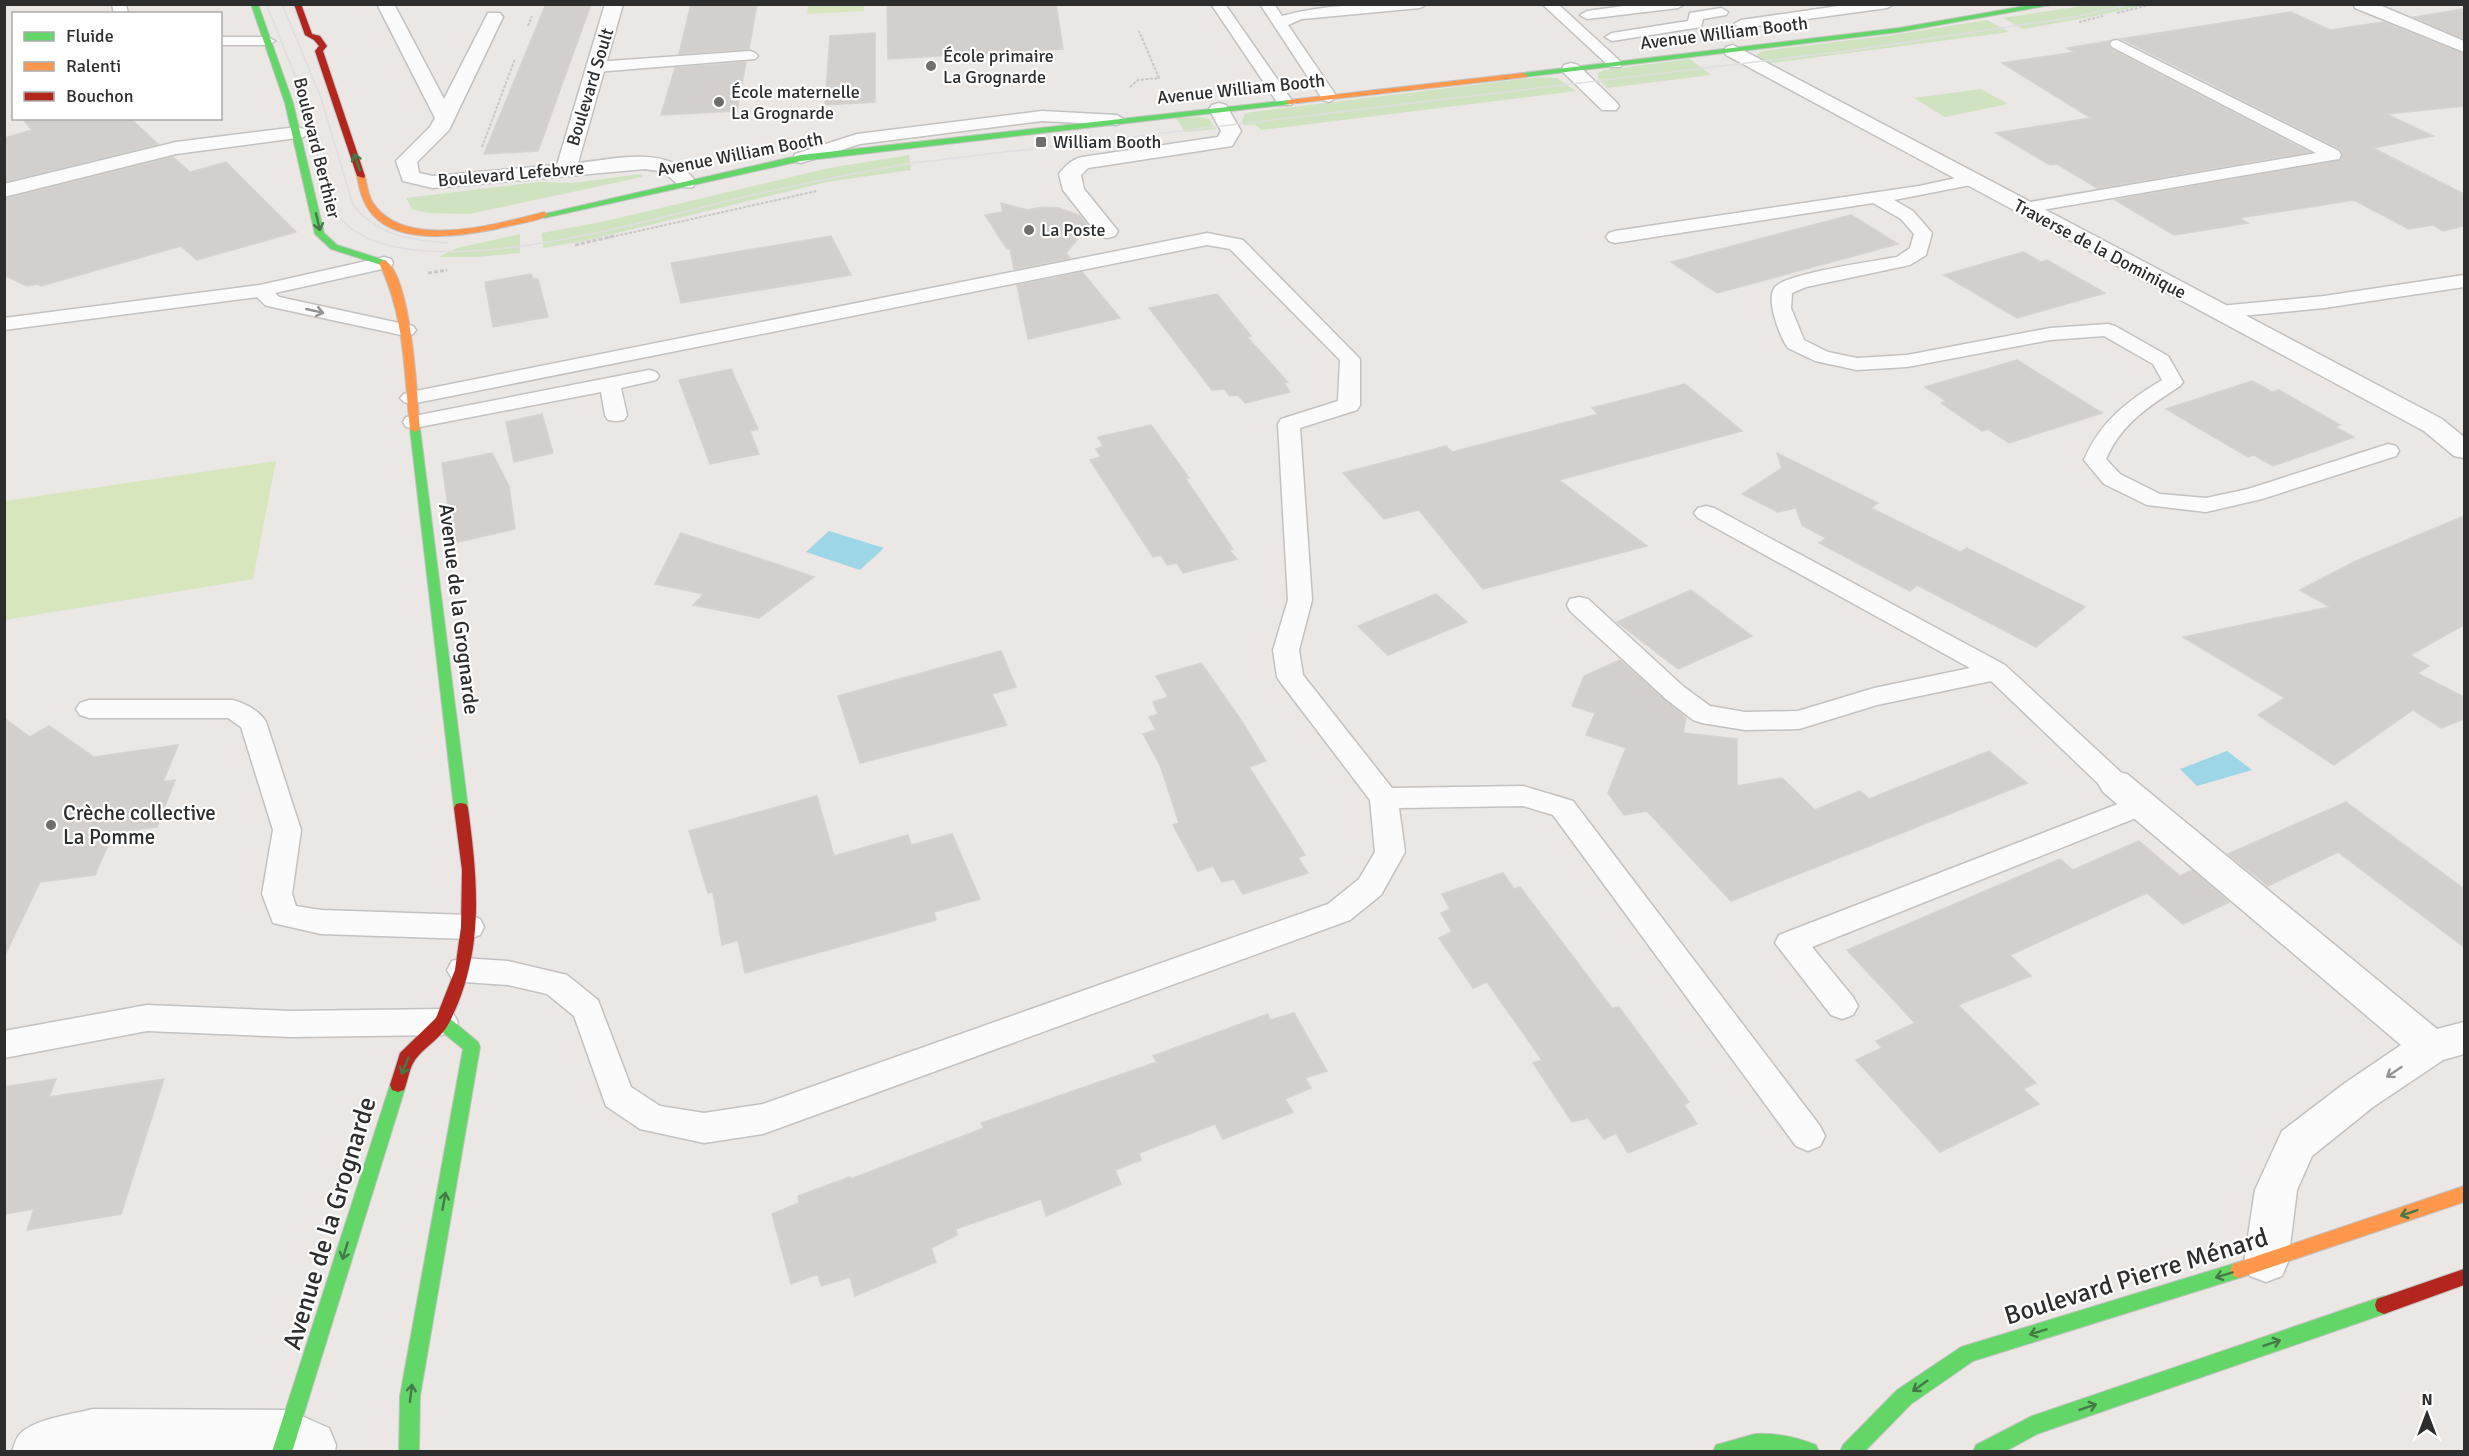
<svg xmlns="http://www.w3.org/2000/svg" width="2469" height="1456" viewBox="0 0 2469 1456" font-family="Signika,sans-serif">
  <rect width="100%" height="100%" fill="#eae7e4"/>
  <!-- green -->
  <g fill="#cfe3c0">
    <path d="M2089 5H2144L2096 16 2023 29 2003 18Z"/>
    <path d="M1987 20 2009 32 1764 64 1758 58 1757 54 1762 51 1893 35Z"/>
    <path d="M1690 59 1711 75 1607 88 1598 78V73L1604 70Z"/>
    <path d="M1539 77 1557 78 1576 91 1261 130 1256 125H1244L1242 120 1245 114 1251 112Z"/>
    <path d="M1981 89 2008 104 1945 117 1914 98Z"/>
    <path d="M1199 117 1209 119 1216 129 1185 132 1176 118Z"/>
    <path d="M909 155 911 170 827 182 588 240 543 248 542 233 606 221 829 168Z"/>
    <path d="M641 174 642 177 469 214 427 213 412 209 406 198 538 182 573 183Z"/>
    <path d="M520 234V253L477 257H439L457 248Z"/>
  </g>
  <!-- pitch -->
  <g fill="#d8e6be">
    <path d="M808 5H864V11L807 14Z"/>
    <path d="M276 461 253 579 5 620V501Z"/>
  </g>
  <!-- water -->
  <g fill="#9dd6e6">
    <path d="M829 531 884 548 860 570 806 552Z"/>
    <path d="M2227 751 2252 770 2197 786 2180 769Z"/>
  </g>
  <!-- building -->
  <g fill="#d2cfcd" stroke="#d5d3d0" stroke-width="1.5">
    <path d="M546 4H591L538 151 484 154Z"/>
    <path d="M691 4H757L749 49 679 54Z"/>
    <path d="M887 4H1056L1063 49 888 59Z"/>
    <path d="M2464 9V39L2414 17Z"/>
    <path d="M2291 12 2330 30 2383 22 2464 54V106L2386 114 2433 136 2373 148 2464 194V226L2443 231 2433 225 2409 229 2354 200 2239 218 2248 223 2174 235 2115 200 2341 160 2343 154 2340 149 2121 39Z"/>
    <path d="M875 33V102L825 105 830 36Z"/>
    <path d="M2109 41 2108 45 2111 49 2309 152 2097 188 2057 164 2050 165 1996 133 2091 118 2002 63 2075 52 2067 48Z"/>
    <path d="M746 62 737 111 661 115 675 68Z"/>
    <path d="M22 118H130L158 144 4 182V138L32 130Z"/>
    <path d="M173 157 190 172 226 162 296 232 197 260 181 246 41 286 38 284 27 286 4 275V199Z"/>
    <path d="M1001 203 1028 210 1041 207 1059 208 1080 216 1095 234 1079 237 1066 253 1070 258 1014 269 1010 248 1007 249 985 215 1003 212Z"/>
    <path d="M1851 215 1898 244 1717 293 1671 262Z"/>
    <path d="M831 236 851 275 681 303 671 263Z"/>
    <path d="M2023 252 2041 262 2047 260 2105 293 2017 318 1944 275Z"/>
    <path d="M1082 272 1120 318 1028 339 1017 285Z"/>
    <path d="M531 274 533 279H538L548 317 493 327 485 282Z"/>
    <path d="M1217 294 1251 336 1247 337 1288 382 1284 383 1290 392 1245 403 1238 395 1230 396 1224 389 1212 390 1149 308Z"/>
    <path d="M2017 360 2102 413 2009 443 1988 429 1982 431 1941 403 1946 401 1925 387Z"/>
    <path d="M731 369 758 429 750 431 759 454 710 464 679 380Z"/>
    <path d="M2252 381 2272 392 2279 390 2340 425 2335 427 2354 437 2273 466 2254 455 2248 457 2166 409Z"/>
    <path d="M1685 384 1742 431 1559 480 1647 546 1483 589 1419 510 1384 519 1343 473 1446 446 1452 452 1598 414 1592 408Z"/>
    <path d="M542 414 553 453 514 462 506 422Z"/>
    <path d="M1151 425 1189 478H1185L1233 549 1229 550 1237 559 1183 573 1177 563 1167 565 1161 555 1153 557 1090 460 1101 457 1096 449 1103 446 1098 437Z"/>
    <path d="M492 453 509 486 515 529 453 543 442 463Z"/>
    <path d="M1777 453 1878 503 1871 508 1960 552 1967 548 2085 607 2036 647 1917 585 1910 591 1819 543 1826 538 1802 525 1796 508 1778 512 1742 494 1782 468Z"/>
    <path d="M2464 516V625L2410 655 2429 666 2417 673 2464 697V719L2441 728 2413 710 2334 765 2258 715 2285 698 2183 637 2330 607 2300 590 2356 561Z"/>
    <path d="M681 533 779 565 814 577 759 618 693 605 704 594 655 584Z"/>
    <path d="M1691 590 1752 636 1678 669 1617 622Z"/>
    <path d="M1436 594 1467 622 1388 655 1358 626Z"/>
    <path d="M1001 651 1016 687 992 694 1007 725 860 763 838 696Z"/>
    <path d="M1620 660 1686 718 1683 733 1737 739V786L1782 778 1815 810 1860 791 1869 799 1989 751 2027 783 1731 901 1647 811 1624 815 1608 793 1626 748 1586 735 1595 713 1572 706 1584 676Z"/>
    <path d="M1201 663 1241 720 1266 761 1249 767 1305 855 1298 858 1308 873 1243 894 1234 879 1222 882 1213 866 1198 871 1173 825 1179 823 1160 765 1143 734 1156 730 1149 717 1158 714 1153 702 1168 697 1156 676Z"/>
    <path d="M4 718 30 737 49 726 94 757 178 745 163 782 175 780 157 827 113 833 95 875 40 882 4 957Z"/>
    <path d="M817 796 834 856 908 835 911 845 952 834 980 899 934 912 936 920 745 973 738 940 722 945 713 892 708 893 689 831Z"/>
    <path d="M2346 802 2464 889V947L2338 852 2268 886 2228 854Z"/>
    <path d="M2139 841 2180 876 2192 870 2229 902 2183 924 2147 893 2010 955 2031 976 1958 1005 2036 1083 2023 1089 2039 1104 1940 1152 1856 1060 1882 1048 1876 1041 1915 1023 1847 950 2060 859 2073 870Z"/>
    <path d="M1503 873 1514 889 1520 887 1612 1008 1619 1007 1689 1102 1684 1105 1697 1124 1628 1153 1616 1133 1604 1139 1588 1118 1572 1122 1533 1063 1542 1060 1487 982 1473 988 1439 938 1452 932 1441 913 1450 909 1442 894Z"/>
    <path d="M1294 1013 1327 1071 1305 1078 1311 1088 1285 1099 1293 1112 1223 1139 1215 1124 1139 1153 1141 1160 1115 1170 1121 1184 1046 1216 1041 1199 956 1229 957 1235 931 1248 936 1262 855 1296 850 1277 821 1286 818 1274 791 1284 772 1214 799 1203 798 1196 850 1177 851 1179 984 1128 981 1123 1157 1062 1153 1056 1268 1014 1270 1020Z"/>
    <path d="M56 1079 49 1097 164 1079 121 1214 27 1230 34 1209 4 1214V1087Z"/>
  </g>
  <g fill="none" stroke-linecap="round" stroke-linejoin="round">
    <!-- lane casing -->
    <g stroke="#c3c2c2" stroke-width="3">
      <g id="lane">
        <path d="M112 4H126L128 14H114Z"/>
        <path d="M1211 4H1225L1293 102 1291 105H1279Z"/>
        <path d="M1260 4H1274L1282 16C1328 3 1379 4 1427 4L1420 8 1302 19 1288 25 1337 97 1329 102 1323 100Z"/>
        <path d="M1542 4H1558L1620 61 1623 64 1620 67H1610Z"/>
        <path d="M1638 4H1685L1678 8 1587 19 1580 15 1587 11Z"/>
        <path d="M1852 4H1894L1887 8 1741 28 1734 24 1741 20Z"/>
        <path d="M1721 8 1728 12 1726 15 1703 19 1701 27 1612 41 1605 37 1612 33 1688 21 1690 13Z"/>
        <path d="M220 37H268L275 41 268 45H220Z"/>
        <path d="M2117 40 2339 151 2341 155 2339 159 2333 160 2024 213 2018 212 2015 208 2018 204 2024 203 2316 153 2112 47 2110 44 2112 41Z"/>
        <path d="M750 51 755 53 758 56 755 59 596 72 588 67 596 62Z"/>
        <path d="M1042 111 1117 115 1125 120 1117 125 1042 121 860 144 801 163 795 162 793 158 795 154 857 134Z"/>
        <path d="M1970 175 1976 176 1979 180 1976 184 1894 200 1913 211 1932 233 1926 255 1910 265 1806 287 1792 293 1791 308 1804 340 1828 352 1857 358 1907 355 2050 328 2108 324 2115 326 2168 356 2183 382 2180 386C2149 406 2121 424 2106 459L2120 474 2160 494 2206 498 2248 489 2388 444 2396 446 2399 451 2396 456 2262 499 2206 512 2147 505 2104 484 2084 460C2100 422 2127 401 2162 380L2153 364 2104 336 2050 340 1907 367 1857 370 1815 361 1788 348C1780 337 1765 299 1775 287 1788 273 1875 261 1897 257L1910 248 1914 234 1901 219 1873 203 1615 243 1609 241 1606 237 1609 233 1615 231 1919 186Z"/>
        <path d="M1207 233 1243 240 1360 359V405L1357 410 1300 428 1312 600 1299 650 1303 675 1392 788 1523 786 1573 801 1820 1126 1825 1136 1820 1146 1808 1151 1796 1146 1553 815 1523 806 1399 808 1405 852 1381 895 1350 920 763 1134 704 1143 640 1129 606 1106 574 1016 547 994 508 985 463 982 452 979 447 970 452 961 463 958 508 961 567 975 598 1000 631 1087 660 1106 704 1113 763 1104 1328 904 1359 879 1375 852 1370 800 1281 683 1277 677 1273 650 1288 600 1278 424 1281 419 1338 401 1340 360 1230 249 1207 245 411 404 404 402 400 398 404 394 411 392Z"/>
        <path d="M384 257 391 259 393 263 391 267 275 293 279 297 413 326 416 330 413 334 406 336 272 307 265 305 257 297 4 330V318L260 285Z"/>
        <path d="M2464 275V287L2324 308 2220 318 2213 316 2210 312 2213 308 2220 306 2324 296Z"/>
        <path d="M649 370 656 372 659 376 656 380 621 388 627 415 624 420 616 421 608 420 605 415 601 392 414 428 406 427 403 422 406 417 414 416Z"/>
        <path d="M1706 506 1714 508 2005 665 2125 776 2129 783 2125 790 2115 793 2105 790 1991 681 1877 705 1799 729 1745 730 1702 723 1693 720 1666 699 1570 611 1567 605 1570 599 1579 597 1588 599 1684 687 1710 706 1745 712 1798 711 1874 688 1970 668 1698 518 1694 513 1698 508Z"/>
        <path d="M89 700H233C246 704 260 711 266 722L301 830 292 894 296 906 321 910 469 915 480 919 484 927 480 935 469 939 321 934 273 923 262 894 273 830 241 727 228 718H89L80 715 76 709 80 703Z"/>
        <path d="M2141 795 2151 798 2155 805 2151 812 1812 947 1853 997 1858 1006 1853 1015 1842 1019 1831 1015 1775 943 1779 935Z"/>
        <path d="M147 1005 291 1011 442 1009 453 1013 458 1022 453 1031 442 1035 291 1037 147 1031 4 1058V1031Z"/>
      </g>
    </g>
    <!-- street casing -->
    <g stroke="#c3c2c2" stroke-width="3">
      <g id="street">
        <path d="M377 4H394L444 99 488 13H500L503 17 449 130 417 162 419 173 433 176 557 165 605 4H623L578 163C617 159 670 144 696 182L693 187C677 190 676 180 664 173 658 170 651 170 645 169L433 188 403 181 396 161 430 127 435 118Z"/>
        <path d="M2353 4H2377L2464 41V52L2355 8Z"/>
        <path d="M1733 45 2442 419 2464 437V458L2454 456 2424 431 1726 55 1724 51 1726 47Z"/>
        <path d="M1571 63 1578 65 1616 102 1619 106 1616 110H1602L1564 73 1562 69 1564 65Z"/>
        <path d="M1219 103 1226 105 1241 131 1232 146 1088 168 1081 175 1084 189 1118 231 1115 236 1107 238 1099 236 1063 190 1059 174C1065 166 1072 159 1082 157L1218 137 1221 131 1209 109 1212 105Z"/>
        <path d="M297 127 304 129 307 133 304 137 176 154 4 197V184L176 142Z"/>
        <path d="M2115 771 2127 774 2437 1029 2464 1022V1054L2443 1060 2373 1107 2312 1156 2297 1190 2288 1262 2282 1276 2266 1282 2250 1276 2244 1262 2255 1190 2282 1131 2345 1083 2401 1045 2103 792 2098 783 2103 774Z"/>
        <path d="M93 1409 288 1410 329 1428 336 1445 335 1452H12C14 1446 16 1438 20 1434 34 1419 73 1414 93 1409Z"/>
      </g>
    </g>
    <!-- fast casing -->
    <g stroke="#c3c2c2" stroke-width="2">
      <g id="fast">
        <path d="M251 4H258L293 103 324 233 337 245 387 261V265H381L331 249 315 234 285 103Z"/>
        <path d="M2037 4H2056L1899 32 1523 77 1519 75 1523 73 1899 28Z"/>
        <path d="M1289 100 1293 102 1292 104 801 161 544 218 540 215 801 155Z"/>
        <path d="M415 426 420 429 468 808 466 812H456L454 808 410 429Z"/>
        <path d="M442 1015 448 1017 478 1042 480 1047 420 1396 419 1452H399L400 1396 463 1049 436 1027 434 1022 436 1017Z"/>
        <path d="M398 1078 404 1080 406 1085 292 1452H272L390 1085 392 1080Z"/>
        <path d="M2239 1262 2245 1264 2248 1270 2245 1276 2239 1278 1973 1361 1911 1404 1864 1452H1840L1843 1445 1897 1390 1961 1347Z"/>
        <path d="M2384 1296 2391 1299 2393 1305 2391 1311 2384 1314 2037 1434 2004 1452H1973L1976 1445 2032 1416Z"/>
        <path d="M1755 1434C1777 1433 1796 1437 1816 1445L1819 1452H1713L1716 1445Z"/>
      </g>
    </g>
    <!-- slow casing -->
    <g stroke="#c3c2c2" stroke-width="2">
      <g id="slow">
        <path d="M1523 73 1527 75 1526 77 1289 104 1285 102 1289 100Z"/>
        <path d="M361 173 365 176C367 185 368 195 373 203 406 251 497 224 544 212L548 215C541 220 528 222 518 224 480 233 412 248 378 220 364 208 360 193 357 176Z"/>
        <path d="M384 260C412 273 417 398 420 429L415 432 410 429C404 372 405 316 379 263Z"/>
        <path d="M2464 1186V1202L2239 1278 2233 1276 2230 1270 2233 1264 2239 1262Z"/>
      </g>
    </g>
    <!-- jam casing -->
    <g stroke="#c3c2c2" stroke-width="2">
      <g id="jam">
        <path d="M294 4H301L312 34 320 36 327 46 323 51 365 176 364 178 357 176 315 51 319 46 314 40 305 35Z"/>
        <path d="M461 803 466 804 468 808C478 883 485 953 449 1023 442 1038 424 1047 415 1060 409 1068 408 1081 404 1090L398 1092 392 1090 390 1085 400 1053 436 1018 455 970 461 927 462 870 454 808 456 804Z"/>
        <path d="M2464 1269V1285L2384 1314 2377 1311 2375 1305 2377 1299Z"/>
      </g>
    </g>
    <!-- path-far1 -->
    <g stroke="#c8c8c8" stroke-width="2" stroke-dasharray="3 1.5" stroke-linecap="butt">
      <path d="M2117 13 2153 4"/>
      <path d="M2079 22 2103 16"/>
      <path d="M528 26 532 16"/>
      <path d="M1130 87 1138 80 1159 78 1139 31"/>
      <path d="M482 147 515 59"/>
      <path d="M607 238 817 191"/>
    </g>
    <!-- path -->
    <g stroke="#c8c8c8" stroke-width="3" stroke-dasharray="4 2" stroke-linecap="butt">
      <path d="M575 245 614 236"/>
      <path d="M428 273 447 270"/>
    </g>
    <!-- lane -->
    <use href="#lane" fill="#fcfbfb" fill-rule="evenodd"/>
    <!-- street -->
    <use href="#street" fill="#fcfbfb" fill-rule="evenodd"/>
    <!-- fast -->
    <use href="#fast" fill="#63d668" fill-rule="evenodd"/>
    <!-- slow -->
    <use href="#slow" fill="#ff974d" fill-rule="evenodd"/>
    <!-- jam -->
    <use href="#jam" fill="#b3261e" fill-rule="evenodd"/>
    <!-- tram -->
    <g stroke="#dfdee0" stroke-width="1.5">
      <path d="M266 4C282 43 299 82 311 123 319 151 322 196 340 218 406 296 657 217 744 197 800 184 856 173 913 163L1847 51 2075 17 2132 4"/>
      <path d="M282 4 321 98 353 205C377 235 410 240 447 243"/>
    </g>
  </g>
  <!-- one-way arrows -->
  <defs><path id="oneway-shaft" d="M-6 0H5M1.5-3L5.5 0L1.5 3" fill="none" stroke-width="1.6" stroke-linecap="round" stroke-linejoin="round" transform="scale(1.5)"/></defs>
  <g stroke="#457948">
    <use href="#oneway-shaft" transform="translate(357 162) rotate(-109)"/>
    <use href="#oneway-shaft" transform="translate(318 222) rotate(77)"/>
    <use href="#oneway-shaft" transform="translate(405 1066) rotate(112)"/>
    <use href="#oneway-shaft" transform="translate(444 1201) rotate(-80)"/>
    <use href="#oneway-shaft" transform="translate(2409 1213) rotate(161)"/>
    <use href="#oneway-shaft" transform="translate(345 1251) rotate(107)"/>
    <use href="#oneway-shaft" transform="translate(2224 1275) rotate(163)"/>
    <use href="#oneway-shaft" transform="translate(2038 1332) rotate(163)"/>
    <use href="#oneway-shaft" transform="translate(2272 1343) rotate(-19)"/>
    <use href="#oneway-shaft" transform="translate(1920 1386) rotate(145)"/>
    <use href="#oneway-shaft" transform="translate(411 1393) rotate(-83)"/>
    <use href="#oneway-shaft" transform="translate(2088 1407) rotate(-19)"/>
  </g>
  <g stroke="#949494">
    <use href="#oneway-shaft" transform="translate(315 311) rotate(13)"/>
    <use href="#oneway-shaft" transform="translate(2394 1072) rotate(146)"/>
  </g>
  <!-- markers -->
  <g fill="#6f6e6d" stroke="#fff" stroke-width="2">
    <circle cx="931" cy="66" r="6"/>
    <circle cx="719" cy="102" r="6"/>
    <rect x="1035" y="136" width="12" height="12" rx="3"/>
    <circle cx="1029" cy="230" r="6"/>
    <circle cx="51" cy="825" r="6"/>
  </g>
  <g text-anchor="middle" stroke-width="4.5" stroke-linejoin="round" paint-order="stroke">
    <!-- far-street labels -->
    <g font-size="18" fill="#2d2d2d" stroke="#fff">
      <text transform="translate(1724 33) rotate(-7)" y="6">Avenue William Booth</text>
      <text transform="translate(590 87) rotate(-73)" y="6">Boulevard Soult</text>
      <text transform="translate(1241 89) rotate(-6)" y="6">Avenue William Booth</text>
      <text transform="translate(317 148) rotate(76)" y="6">Boulevard Berthier</text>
      <text transform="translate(740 154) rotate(-11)" y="6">Avenue William Booth</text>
      <text transform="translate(511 174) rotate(-5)" y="6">Boulevard Lefebvre</text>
      <text transform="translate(2100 249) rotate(28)" y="6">Traverse de la Dominique</text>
    </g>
    <!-- far-poi labels -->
    <g font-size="18" fill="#2d2d2d" stroke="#fff" text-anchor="start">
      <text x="943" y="62">École primaire<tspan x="943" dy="21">La Grognarde</tspan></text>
      <text x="731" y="98">École maternelle<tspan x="731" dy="21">La Grognarde</tspan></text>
      <text x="1053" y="148">William Booth</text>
      <text x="1041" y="236">La Poste</text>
    </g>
    <!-- street labels -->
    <g font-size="21" fill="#2d2d2d" stroke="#fff">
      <text transform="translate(459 609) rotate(83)" y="7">Avenue de la Grognarde</text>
    </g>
    <!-- poi labels -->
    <g font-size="21" fill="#2d2d2d" stroke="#fff" text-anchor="start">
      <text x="63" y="820">Crèche collective<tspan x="63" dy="24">La Pomme</tspan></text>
    </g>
    <!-- near-street labels -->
    <g font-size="26" fill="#2d2d2d" stroke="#fff">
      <text transform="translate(329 1223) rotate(-73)" y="9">Avenue de la Grognarde</text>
      <text transform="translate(2136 1276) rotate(-17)" y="9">Boulevard Pierre Ménard</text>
    </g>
  </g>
  <!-- border -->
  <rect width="2469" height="1456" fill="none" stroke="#2d2d2d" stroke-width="12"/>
  <!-- legend -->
  <rect x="12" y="12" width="210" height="108" fill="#ffffff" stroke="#ababab" stroke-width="1.5"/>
  <rect x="24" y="32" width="30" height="9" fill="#63d668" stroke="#ababab" stroke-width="1.5"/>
  <text x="66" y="42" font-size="18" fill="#2d2d2d">Fluide</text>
  <rect x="24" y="62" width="30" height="9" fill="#ff974d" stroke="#ababab" stroke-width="1.5"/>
  <text x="66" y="72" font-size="18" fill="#2d2d2d">Ralenti</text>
  <rect x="24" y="92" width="30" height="9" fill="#b3261e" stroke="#ababab" stroke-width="1.5"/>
  <text x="66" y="102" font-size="18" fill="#2d2d2d">Bouchon</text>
  <!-- north arrow -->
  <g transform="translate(2427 1414)" stroke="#ffffff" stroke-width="4.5" paint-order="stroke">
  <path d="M0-4.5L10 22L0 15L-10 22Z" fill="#2d2d2d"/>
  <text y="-9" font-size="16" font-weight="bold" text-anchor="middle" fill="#2d2d2d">N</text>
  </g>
</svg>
